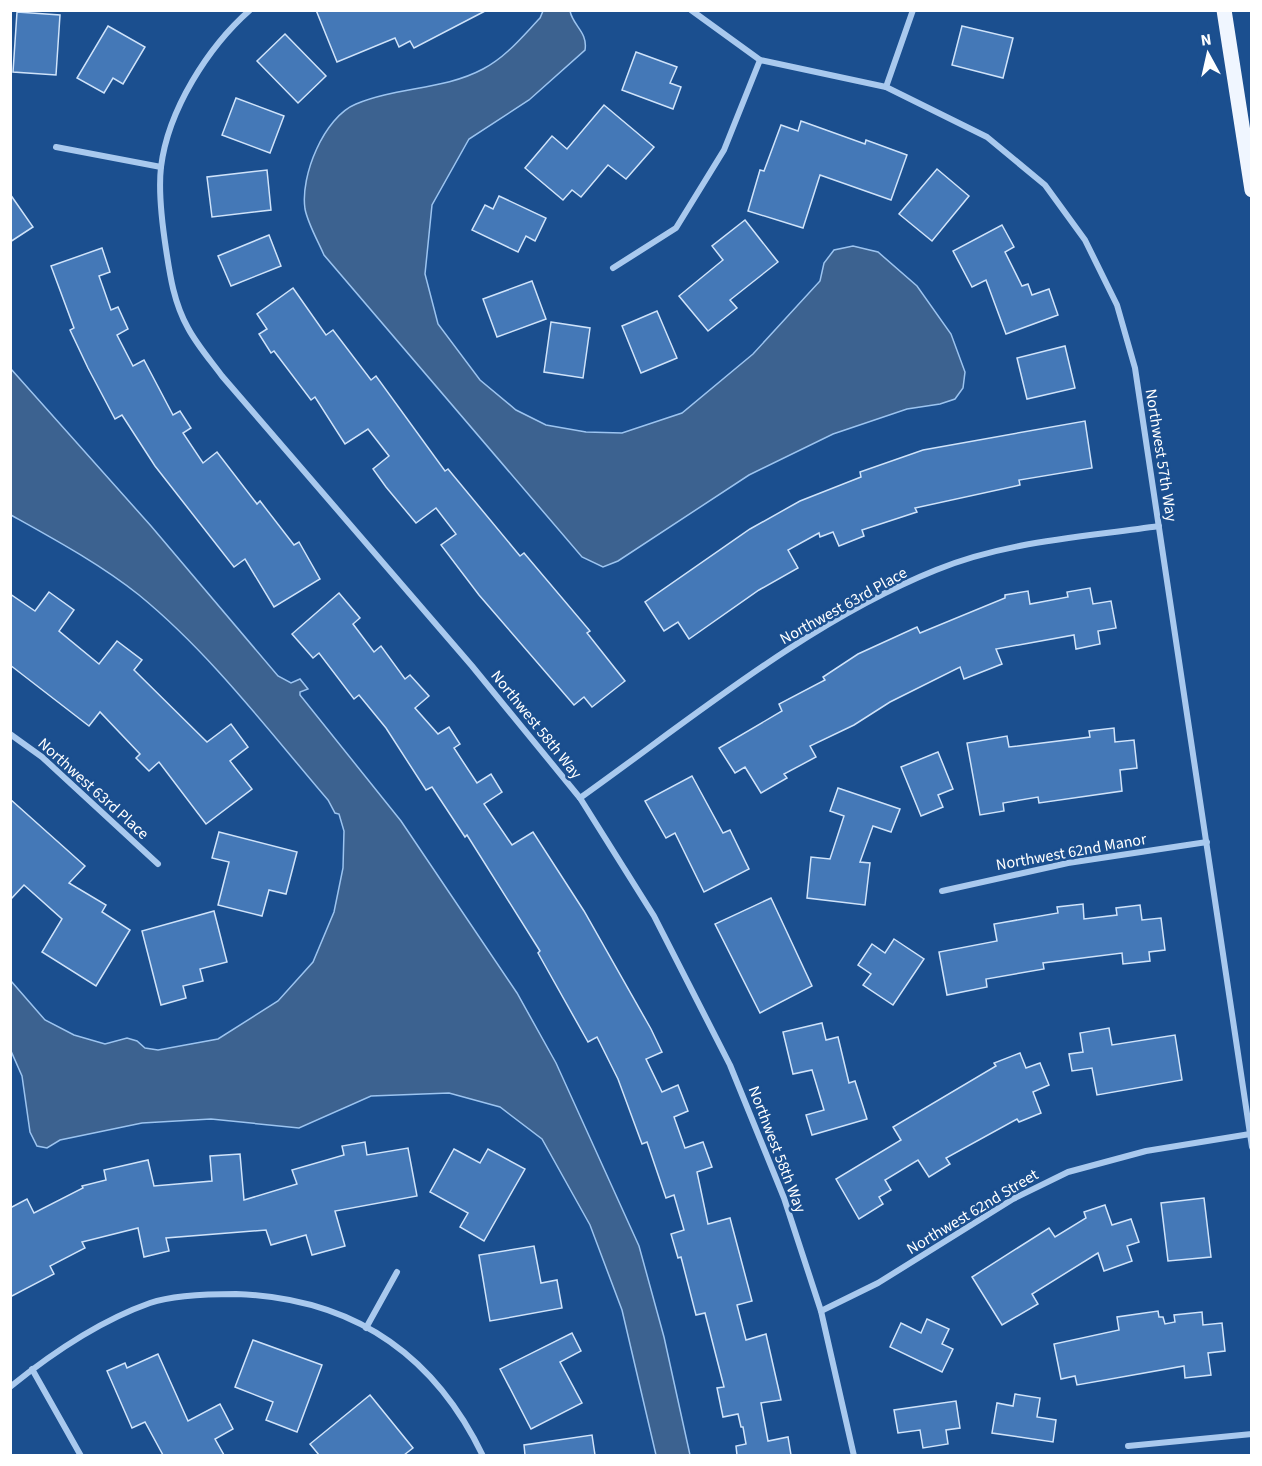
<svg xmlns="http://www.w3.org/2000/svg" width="1262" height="1466" viewBox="0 0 1262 1466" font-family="'Source Sans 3',sans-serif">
  <rect width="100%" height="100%" fill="#1b4f8f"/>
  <!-- water -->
  <g fill="#3c6290" stroke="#9cc4f0" stroke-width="1.5">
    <path d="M543 11H570C573 26 588 32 585 50L529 100 469 139 432 205 425 274 438 324 480 380 516 410 546 425 586 432 622 433 682 413 753 354 820 281 824 263 834 250 853 246 878 252 917 286 951 334 965 372 963 388 955 399 940 404 907 409 833 434 749 475 618 561 603 567 582 557 324 255C318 241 308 224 305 209 300 176 324 117 356 104 396 87 444 90 483 69 506 57 522 37 540 18Z"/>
    <path d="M11 369 151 526 278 676 291 683 300 679 308 689 300 692V695L401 821 517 993 556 1063 639 1246 664 1337 690 1455H656L622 1310 590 1225 542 1139 500 1107 449 1093 371 1096 299 1128 211 1119 142 1123 60 1140 47 1148 37 1146 30 1132 22 1076 11 1051V981L45 1020 74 1035 105 1044 127 1038 137 1041 145 1048 158 1050 218 1039 278 1001 313 962 334 912 343 868 344 831 339 814 335 813 328 800C268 730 211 654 139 595 100 564 54 539 11 515Z"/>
  </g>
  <!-- building -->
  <g fill="#4478b7" stroke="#cfe3fa" stroke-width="1.5">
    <path d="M316 10H487L414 48 410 41 399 47 395 38 337 62Z"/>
    <path d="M17 12 60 15 56 75 13 72Z"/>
    <path d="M108 26 145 47 123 84 113 78 104 93 77 78Z"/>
    <path d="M962 26 1013 38 1003 78 952 65Z"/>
    <path d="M285 34 326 76 298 103 257 61Z"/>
    <path d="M636 52 677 67 670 83 681 87 673 109 622 90Z"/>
    <path d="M236 98 284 116 270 153 222 135Z"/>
    <path d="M604 105 654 147 626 179 608 165 581 197 572 190 563 200 525 168 552 136 567 149Z"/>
    <path d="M801 121 865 144 866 140 907 155 891 200 820 175 803 228 748 211 760 170 764 171 781 125 798 131Z"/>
    <path d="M937 169 969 196 932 241 899 214Z"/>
    <path d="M267 170 271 210 212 217 207 177Z"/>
    <path d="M10 194 33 227 10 242Z"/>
    <path d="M499 196 546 218 535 241 526 236 518 252 472 230 485 205 493 209Z"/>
    <path d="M745 220 778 262 730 300 737 308 708 331 679 296 723 260 712 246Z"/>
    <path d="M1002 225 1014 247 1005 252 1022 286 1028 284 1032 295 1049 289 1058 315 1006 334 986 280 972 287 953 251Z"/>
    <path d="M269 235 281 266 231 286 218 256Z"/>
    <path d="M102 248 110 272 99 276 111 310 118 307 128 329 117 335 133 366 144 360 173 415 180 411 191 428 183 433 203 463 217 452 257 504 260 501 294 545 299 542 320 579 274 607 245 559 234 567 155 466 122 415 115 419 88 368 70 330 74 328 51 266Z"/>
    <path d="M532 281 546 319 497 337 483 299Z"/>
    <path d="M293 288 326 335 333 330 371 380 376 376 445 471 448 469 520 556 524 553 590 631 587 633 625 681 592 707 584 697 574 705 479 595 441 545 456 534 436 508 416 523 386 487 373 469 389 456 368 429 345 444 315 397 311 400 274 351 271 353 259 334 267 329 257 314Z"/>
    <path d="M657 311 677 358 641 373 622 326Z"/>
    <path d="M551 322 590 328 583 378 544 372Z"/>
    <path d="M1065 346 1075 388 1027 399 1017 358Z"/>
    <path d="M1085 421 1092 468 1019 480 1020 485 915 508 917 512 862 530 864 536 839 546 833 532 820 537 819 533 788 550 798 568 759 590 689 639 678 622 664 631 645 602 750 529 800 501 861 477 860 472 923 450Z"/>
    <path d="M1090 588 1093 604 1111 601 1116 628 1098 631 1100 644 1076 649 1074 635 996 649 1002 664 964 679 960 667 890 702 854 725 810 746 816 757 784 774 787 778 761 793 745 767 735 773 719 748 782 711 779 704 825 680 823 677 858 654 917 627 920 633 1005 598V595L1028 591 1030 604 1068 597 1067 592Z"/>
    <path d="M49 592 74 610 59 631 99 664 117 641 142 660 134 670 207 742 231 724 248 747 230 761 252 789 206 824 159 762 149 771 136 758 140 754 100 712 89 726 10 665V594L35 611Z"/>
    <path d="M339 593 360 618 353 624 374 652 381 646 405 679 410 675 429 696 415 708 438 734 449 727 460 744 454 748 477 783 491 774 502 792 484 804 512 845 533 832 584 911 651 1029 662 1052 646 1059 662 1092 678 1085 688 1111 674 1117 685 1148 703 1142 712 1167 697 1172 708 1224 730 1218 752 1301 737 1305 746 1340 766 1334 781 1400 761 1403 768 1441 788 1437 791 1455H737L736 1446 746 1444 743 1427H741L738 1414 723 1417 717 1388 724 1387 705 1313 696 1315 681 1257 678 1258 671 1234 684 1230 674 1195 666 1198 647 1142 642 1144 618 1079 597 1037 588 1042 538 953 540 951 467 835 465 837 432 787 426 790 386 728 359 695 354 699 319 653 313 658 292 634Z"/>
    <path d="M1114 728 1115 742 1134 740 1137 768 1120 770 1122 791 1039 803 1038 797 1003 803 1004 811 980 815 967 743 1007 736 1009 747 1090 737 1089 731Z"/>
    <path d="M938 752 953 789 938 795 943 807 921 816 901 767Z"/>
    <path d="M692 776 723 833 730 830 749 869 704 892 675 833 666 838 645 801Z"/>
    <path d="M838 788 900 809 891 832 873 826 860 862 870 863 865 905 807 898 811 857 830 859 844 816 830 811Z"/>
    <path d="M10 799 85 866 69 883 106 905 102 912 130 930 96 986 42 952 62 919 24 885 10 900Z"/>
    <path d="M219 832 297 852 286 894 269 890 262 916 218 905 229 862 212 858Z"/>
    <path d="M771 898 812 986 760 1013 715 924Z"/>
    <path d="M1083 904 1084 919 1117 915 1116 908 1140 905 1142 920 1161 918 1165 950 1149 952 1150 961 1123 964 1122 953 1043 963 1044 969 986 979 987 987 947 995 939 952 997 941 994 924 1058 913 1057 907Z"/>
    <path d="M214 911 227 962 200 969 203 981 183 986 186 998 161 1005 142 931Z"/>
    <path d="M894 939 924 959 893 1005 863 985 871 974 858 965 872 944 885 953Z"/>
    <path d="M822 1023 826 1040 838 1037 849 1083 855 1081 867 1119 812 1135 806 1115 824 1110 812 1070 793 1074 783 1032Z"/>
    <path d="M1109 1028 1112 1045 1175 1035 1182 1080 1097 1095 1092 1068 1072 1071 1069 1054 1083 1052 1080 1033Z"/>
    <path d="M1020 1053 1026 1068 1040 1063 1049 1085 1033 1092 1041 1113 1019 1122 1017 1119 946 1158 950 1164 929 1177 918 1160 885 1180 891 1190 879 1197 883 1204 859 1219 836 1179 901 1140 893 1127 996 1066 994 1063Z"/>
    <path d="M365 1142 367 1155 408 1148 417 1196 335 1211 345 1246 312 1255 306 1235 271 1245 266 1230 166 1238 169 1251 144 1257 138 1228 82 1242 85 1248 50 1266 54 1274 10 1297V1208L27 1199 34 1213 83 1188 82 1186 106 1180 104 1170 148 1160 154 1186 212 1181 210 1156 240 1154 244 1200 297 1184 292 1170 344 1155 342 1146Z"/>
    <path d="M454 1149 480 1163 488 1149 525 1169 484 1241 460 1227 468 1213 430 1192Z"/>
    <path d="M1204 1198 1211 1257 1168 1261 1161 1203Z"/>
    <path d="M1105 1205 1112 1225 1131 1219 1139 1242 1127 1246 1132 1261 1104 1271 1098 1253 1032 1294 1038 1304 1002 1325 972 1277 1049 1228 1055 1237 1086 1218 1084 1212Z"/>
    <path d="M534 1246 541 1283 557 1280 562 1308 490 1321 479 1255Z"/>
    <path d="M1158 1311 1159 1317H1163L1165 1324 1175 1322 1174 1315 1202 1312 1203 1325 1222 1323 1225 1351 1208 1353 1211 1375 1185 1378 1184 1366 1077 1385 1075 1376 1061 1379 1054 1344 1119 1330 1117 1317Z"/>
    <path d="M927 1319 949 1329 942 1344 953 1349 942 1372 890 1347 901 1323 921 1333Z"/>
    <path d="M572 1333 581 1351 560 1362 582 1403 531 1429 500 1369Z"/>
    <path d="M253 1340 322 1365 297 1432 266 1420 273 1402 235 1387Z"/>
    <path d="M158 1354 188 1421 220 1404 233 1429 215 1439 224 1455H163L145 1422 132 1428 107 1371 125 1363 127 1368Z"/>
    <path d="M1015 1394 1040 1398 1037 1417 1056 1420 1053 1442 992 1433 997 1403 1013 1406Z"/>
    <path d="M370 1395 413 1448 404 1455H319L310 1444Z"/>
    <path d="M956 1401 960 1428 946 1430 948 1444 923 1448 920 1430 898 1433 894 1410Z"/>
    <path d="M592 1435 595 1455H525L524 1445Z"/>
  </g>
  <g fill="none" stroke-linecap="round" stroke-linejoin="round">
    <!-- street -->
    <g stroke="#a9c9ee" stroke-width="6">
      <path d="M250 10C208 47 168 110 161 167 158 193 162 223 166 249 170 276 174 303 188 328 197 345 211 361 222 376L472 666 580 798 654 916 730 1065 784 1198 821 1311 854 1456"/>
      <path d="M691 10 760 60 886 87 987 137 1045 185 1085 240 1117 305 1135 368 1252 1147"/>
      <path d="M886 87 913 10"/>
      <path d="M56 147 161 167"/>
      <path d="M613 268 676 228 724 150 760 60"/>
      <path d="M10 734 42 757 158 864"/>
      <path d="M580 798C691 719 809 621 936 570 1006 541 1085 537 1159 526"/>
      <path d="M942 891 1068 863 1207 842"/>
      <path d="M821 1311 878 1283 1013 1199 1068 1172 1146 1151 1250 1134"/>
      <path d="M366 1328 397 1272"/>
      <path d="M32 1369 81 1456"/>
      <path d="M10 1387C52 1353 99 1321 150 1303 173 1295 211 1294 236 1294 350 1298 433 1352 483 1456"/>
      <path d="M1128 1446 1252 1434"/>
    </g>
    <!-- primary -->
    <path stroke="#f0f6ff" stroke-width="15" d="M1224 10 1252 190"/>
  </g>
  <g text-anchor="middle" stroke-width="5" stroke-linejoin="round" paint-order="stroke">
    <!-- street labels -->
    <g font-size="16" fill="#fff" stroke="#1b4f8f">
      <text transform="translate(1162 455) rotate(81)" y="6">Northwest 57th Way</text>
      <text transform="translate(843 605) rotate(-29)" y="6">Northwest 63rd Place</text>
      <text transform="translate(537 724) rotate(51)" y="6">Northwest 58th Way</text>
      <text transform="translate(94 788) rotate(42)" y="6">Northwest 63rd Place</text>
      <text transform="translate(1071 851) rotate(-10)" y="6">Northwest 62nd Manor</text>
      <text transform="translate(778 1149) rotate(69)" y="6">Northwest 58th Way</text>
      <text transform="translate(972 1211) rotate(-31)" y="6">Northwest 62nd Street</text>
    </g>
  </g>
  <!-- border -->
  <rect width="1262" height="1466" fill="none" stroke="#ffffff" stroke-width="24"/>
  <!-- north arrow -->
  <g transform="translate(1208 54) rotate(352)" stroke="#1b4f8f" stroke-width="4.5" paint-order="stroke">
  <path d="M0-4.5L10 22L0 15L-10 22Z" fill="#ffffff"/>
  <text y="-9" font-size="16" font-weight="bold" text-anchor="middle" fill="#ffffff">N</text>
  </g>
</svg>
